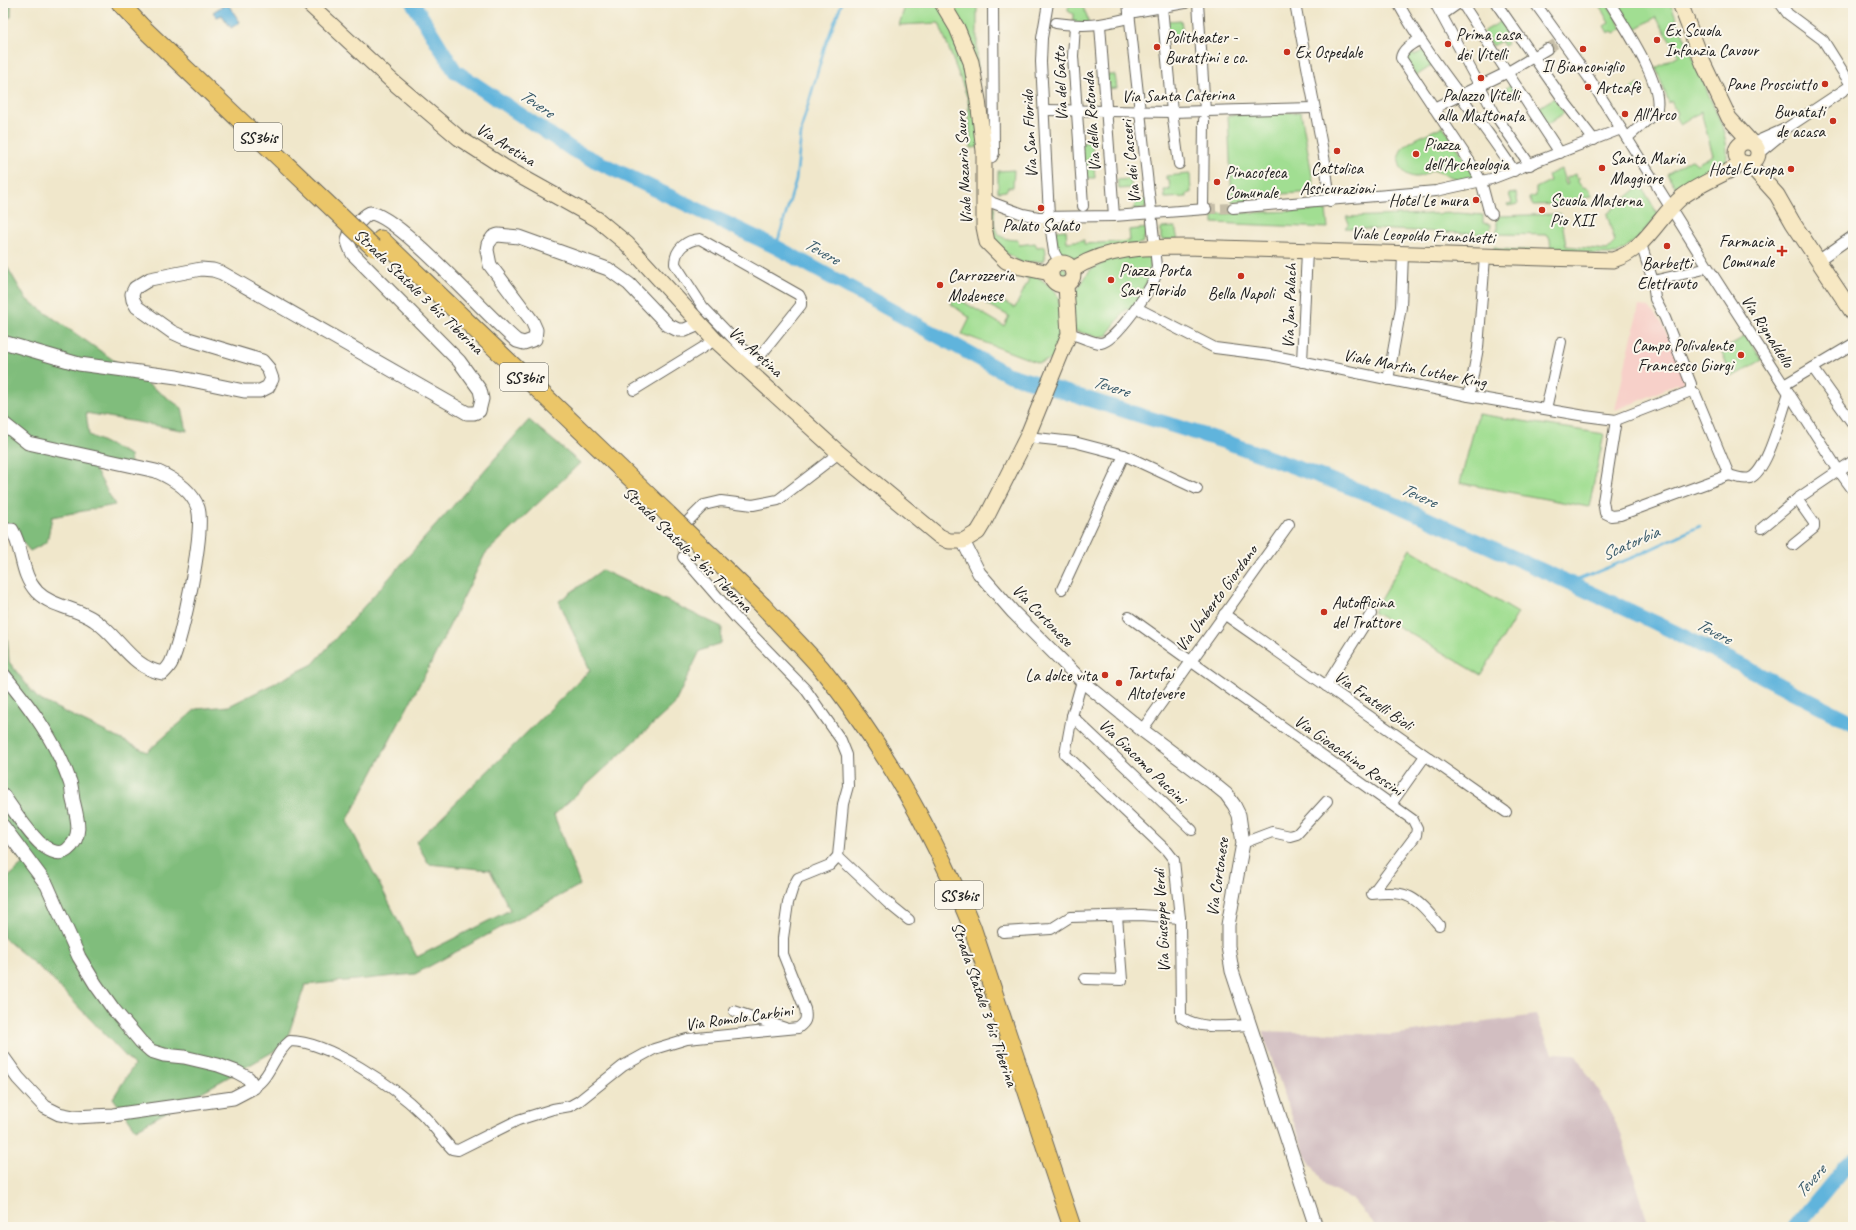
<svg xmlns="http://www.w3.org/2000/svg" width="1856" height="1230" viewBox="0 0 1856 1230" font-family="Caveat,sans-serif">
  <rect width="100%" height="100%" fill="#fbf7ec"/>
  <filter id="ink" filterUnits="userSpaceOnUse"><feTurbulence type="fractalNoise" baseFrequency=".025" numOctaves="2"/><feDisplacementMap in="SourceGraphic" scale="8" xChannelSelector="R" yChannelSelector="G"/><feConvolveMatrix kernelMatrix="1 2 1 2 8 2 1 2 1" color-interpolation-filters="sRGB"/></filter>
  <filter id="wash" filterUnits="userSpaceOnUse"><feTurbulence type="fractalNoise" baseFrequency=".012" numOctaves="4" result="noise"/><feDisplacementMap in="SourceGraphic" scale="16" xChannelSelector="R" yChannelSelector="G"/><feGaussianBlur stdDeviation="0.9" result="paint"/><feColorMatrix in="noise" values="0 0 0 0 0 0 0 0 0 0 0 0 0 0 0 0 0 1.4 0 .05"/><feComposite in="paint" operator="in"/></filter>
  <g filter="url(#wash)">
    <rect width="100%" height="100%" fill="#f0e7cb"/>
    <!-- built -->
    <path fill="#f7d0c9" d="M1639 306 1649 307 1663 325 1683 372V381L1682 386 1678 383 1639 401 1615 410Z"/>
    <!-- industrial -->
    <path fill="#d2bec1" d="M1536 1015 1552 1053 1575 1054 1602 1097 1620 1131 1648 1222 1604 1227H1376L1352 1199 1326 1186 1306 1157 1262 1031 1391 1035Z"/>
    <!-- green -->
    <g fill="#a1de92" stroke="#5e7d57">
      <path d="M906 3H977V83L981 147 971 148 968 99 939 23 899 25Z"/>
      <path d="M1072 3H1081L1087 16 1089 25 1073 24V14L1068 11V8Z"/>
      <path d="M1598 3H1607L1622 28 1614 33 1612 31 1608 33 1604 26 1609 23Z"/>
      <path d="M1618 3H1670L1722 126C1725 138 1730 153 1725 164L1681 195 1667 174 1691 159 1697 164 1713 155 1701 112 1680 125 1675 116 1677 114 1671 101 1669 103 1656 68 1679 55 1656 17 1634 30Z"/>
      <path d="M1505 19 1516 36 1514 38 1512 35 1505 40 1508 44 1504 46 1501 41 1493 46 1483 32Z"/>
      <path d="M1181 20 1183 37 1167 38 1166 21Z"/>
      <path d="M1410 50 1414 56 1424 50 1434 64 1416 76 1404 55Z"/>
      <path d="M1105 75H1115L1117 88 1107 89Z"/>
      <path d="M1513 82 1517 88 1509 93 1512 98 1509 100 1502 92Z"/>
      <path d="M1639 83 1642 91 1633 98 1629 91Z"/>
      <path d="M1554 98 1564 113 1545 126 1535 110Z"/>
      <path d="M1301 112 1315 192 1248 196V202H1232L1228 115Z"/>
      <path d="M1443 126 1475 174 1472 178 1460 180 1433 170C1427 173 1422 177 1415 177 1402 176 1394 160 1402 149 1409 140 1432 132 1443 126Z"/>
      <path d="M1092 142 1095 178H1082L1080 143Z"/>
      <path d="M1561 169 1566 185 1568 184 1566 178 1575 174 1576 178 1579 177 1578 182 1582 187 1588 188 1592 196 1582 199 1583 203 1561 206 1560 204 1533 205 1529 198 1536 196V188L1550 181 1548 175Z"/>
      <path d="M1014 170 1013 187H1008L1006 191 998 192V171Z"/>
      <path d="M1190 174 1191 193 1187 194V197L1165 198 1164 190H1170L1169 179H1166V176Z"/>
      <path d="M1130 179 1132 188 1119 189 1117 180Z"/>
      <path d="M1641 185 1658 215 1637 239 1617 254 1494 253V247H1497V249L1551 251 1550 239 1548 235 1497 234V216L1561 214 1566 246 1607 250 1615 242 1607 214Z"/>
      <path d="M1516 193 1518 204 1508 206 1507 204 1512 203 1509 194Z"/>
      <path d="M1147 199 1146 208 1133 210V208H1135L1134 200Z"/>
      <path d="M991 205 995 206C993 227 993 240 1018 240L1019 245 1035 243 1037 247 1045 246 1046 253 1043 261 1022 263 995 246 990 227Z"/>
      <path d="M1326 210 1328 228 1213 223V214Z"/>
      <path d="M1457 213 1483 215V223L1491 224 1490 234 1345 228 1349 223 1346 217Z"/>
      <path d="M1175 227 1178 240H1164L1161 239V228Z"/>
      <path d="M1148 228 1142 243 1078 258 1066 256 1058 251 1055 231 1066 230 1067 242 1084 240V244L1130 241 1129 230Z"/>
      <path d="M1151 255 1150 276 1131 311 1127 308 1108 333 1110 335 1098 337 1072 330 1071 300 1090 270 1114 257Z"/>
      <circle cx="1061" cy="274" r="7"/>
      <path d="M1019 274 1038 277 1051 287 1058 296 1063 333 1053 359 1039 363 962 334 970 318 951 304 955 297 1004 326 1009 316 986 304C995 294 1005 303 1015 308L1029 279Z"/>
      <path d="M1746 336 1762 360 1732 377 1721 350Z"/>
      <path d="M1478 414 1604 434 1589 507 1460 483Z"/>
      <path d="M1410 549 1518 613 1481 675 1373 612Z"/>
    </g>
    <!-- forest -->
    <g fill="#80bd7c" stroke="#4e6c4c">
      <path d="M3 3H11V17L3 19Z"/>
      <path d="M3 260 26 299 182 408 187 431 86 413 89 435 130 455 132 471 91 462 115 505 52 517 47 542 30 551 7 524 3 526Z"/>
      <path d="M529 420 580 463 485 554 433 659 347 821 417 957 510 910 490 870 429 864 416 842 590 670 559 601 602 570 722 627 721 643 700 651 674 705 554 815 580 885 415 974 305 985 285 1045 136 1129 113 1098 134 1065 48 975 3 937V882L23 864 3 834V570L9 662 38 699 147 752 196 709 229 706 313 664Z"/>
    </g>
    <!-- water -->
    <path fill="#60b4dc" stroke="#3e687c" d="M227 3 240 22 231 28 222 15 217 17 213 12Z"/>
    <g fill="none" stroke-linecap="round" stroke-linejoin="round">
      <!-- stream -->
      <g stroke="#60b4dc" stroke-width="2.5">
        <path d="M776 247 796 180 802 126 825 46 842 3"/>
        <path d="M1570 583 1636 556 1700 526"/>
      </g>
      <!-- river -->
      <g stroke="#60b4dc" stroke-width="15">
        <path d="M413 3 455 71 573 150 776 247 1007 374 1229 443 1390 502 1570 583 1656 623 1731 660 1853 723"/>
        <path d="M1796 1227 1846 1166 1853 1160"/>
      </g>
    </g>
  </g>
  <g filter="url(#ink)">
    <g fill="none" stroke-linecap="round" stroke-linejoin="round">
      <!-- minor-tunnel -->
      <g stroke="#c6bea8" stroke-width="10" stroke-dasharray="10 5" stroke-linecap="butt">
        <path d="M1547 49 1560 41"/>
        <path d="M1206 209 1233 208"/>
        <path d="M683 557 682 539 686 528"/>
      </g>
      <!-- minor casing -->
      <g stroke="#666359" stroke-width="12">
        <g id="minor">
          <path d="M1048 3 1042 38 1041 62 1049 216 1054 252 1060 263"/>
          <path d="M1198 3 1205 111"/>
          <path d="M1295 3 1325 162 1330 201"/>
          <path d="M1398 3C1431 63 1477 113 1514 171"/>
          <path d="M1435 3 1496 116 1530 165"/>
          <path d="M1462 3 1560 153"/>
          <path d="M1496 3 1567 105 1594 140"/>
          <path d="M1535 3 1589 78 1654 181"/>
          <path d="M1610 3C1624 26 1666 87 1656 112L1627 138"/>
          <path d="M1780 3 1788 14 1823 40 1853 88"/>
          <path d="M1162 7 1172 112 1179 164"/>
          <path d="M1129 13 1185 3"/>
          <path d="M1442 15 1459 3"/>
          <path d="M1056 23C1086 27 1100 25 1129 18"/>
          <path d="M1100 25 1114 216"/>
          <path d="M1075 26 1073 56 1079 141"/>
          <path d="M1419 40C1412 44 1402 49 1401 58L1472 165 1481 181 1489 211 1492 214"/>
          <path d="M1434 108 1508 72 1547 49"/>
          <path d="M1044 110 1172 112 1313 108"/>
          <path d="M1079 143 1083 206"/>
          <path d="M1753 143 1787 128 1853 84"/>
          <path d="M1759 153 1782 134"/>
          <path d="M984 160 992 157 994 153 993 3"/>
          <path d="M1657 186 1707 266 1839 471 1853 490"/>
          <path d="M984 197 993 203 1023 214 1038 217 1114 216 1206 209"/>
          <path d="M1233 208 1436 191 1491 179 1621 129"/>
          <path d="M1203 209 1204 120"/>
          <path d="M1819 260 1853 236"/>
          <path d="M1653 281 1700 270"/>
          <path d="M1137 308 1215 348 1270 355 1469 396 1585 416 1616 420 1691 391"/>
          <path d="M1069 334C1080 335 1091 343 1101 343 1116 341 1151 289 1156 275 1157 272 1156 269 1157 266L1128 3"/>
          <path d="M1302 362 1307 251"/>
          <path d="M742 364 748 354 703 307 675 264C675 249 686 240 700 239L799 295 801 299V305L756 361 748 354"/>
          <path d="M1813 368 1853 424"/>
          <path d="M1388 380 1401 307 1403 253"/>
          <path d="M1784 385 1853 344"/>
          <path d="M634 390 715 340"/>
          <path d="M1469 396 1478 348 1485 257"/>
          <path d="M1546 409 1561 342"/>
          <path d="M1616 420 1603 501 1605 513 1611 516 1620 515 1729 475 1695 393 1691 391V384L1665 318 1655 299 1653 281 1641 244"/>
          <path d="M1027 437 1074 442 1124 455 1197 489"/>
          <path d="M1729 475C1736 477 1743 480 1750 478 1768 471 1782 411 1789 393"/>
          <path d="M689 520 704 505 721 501 753 505 778 500 839 453"/>
          <path d="M1762 528 1797 499 1853 461"/>
          <path d="M1793 545 1814 528V523L1797 499"/>
          <path d="M1062 589 1124 455"/>
          <path d="M1224 614 1506 812"/>
          <path d="M1129 617 1413 820 1417 828 1416 835 1372 894C1410 890 1415 897 1439 925"/>
          <path d="M1082 681 1072 716 1065 754 1167 851 1174 860 1180 918 1181 1017C1200 1030 1228 1026 1250 1025"/>
          <path d="M1326 686 1371 614"/>
          <path d="M1072 716 1192 830"/>
          <path d="M1142 730 1289 524"/>
          <path d="M1391 804 1425 756"/>
          <path d="M1243 843 1272 832 1290 836 1297 834 1327 801"/>
          <path d="M838 856 888 903 909 920"/>
          <path d="M1003 932 1051 929 1070 917 1141 915 1180 918"/>
          <path d="M1085 979 1122 980 1117 916"/>
          <path d="M734 1011 785 1028"/>
          <path d="M254 1087C271 1077 274 1053 290 1041 328 1041 395 1087 422 1114 433 1125 442 1138 452 1149L458 1150 518 1120 553 1109 570 1106 579 1101 623 1066 654 1049 687 1039 798 1028C806 1022 807 1019 805 1009L783 954V938L788 903 793 887 798 878 830 865 838 856 843 804 848 786 847 755 841 740 806 690 735 617 683 557"/>
        </g>
      </g>
      <!-- tertiary casing -->
      <g stroke="#666359" stroke-width="15">
        <g id="tertiary">
          <path d="M3 342 79 364 177 377 244 391H260L268 387 272 379 268 368 262 361 185 338 172 332 137 307 133 300 132 294 135 288 150 279 201 269 213 270 222 273 467 413H474L479 411 482 399 480 390 459 361 353 254C351 250 349 246 348 241 348 233 363 216 370 213 399 215 488 318 517 341L524 343 535 339 536 330 532 321 490 265 487 250 488 244 493 237 498 235 519 237 608 269 629 284 668 325 678 330H685L699 324"/>
          <path d="M3 423 28 443 156 471C172 478 192 490 198 508 205 531 182 640 171 663 169 667 166 670 163 673 131 668 119 636 94 620 77 608 52 607 37 592 20 574 24 550 12 530H3"/>
          <path d="M963 541 979 573 1013 612 1082 681 1142 730 1210 781 1226 794 1234 805 1239 815 1243 843 1228 925V946L1232 971 1316 1227"/>
          <path d="M3 674C30 707 56 741 70 782 72 787 72 794 73 800 77 817 84 837 67 850 60 855 52 852 45 847 33 840 12 808 3 795"/>
          <path d="M3 826 47 885 79 957 96 985 114 1010 141 1042 151 1051 164 1055 184 1057 218 1065 237 1072 248 1078 254 1087 233 1098 113 1115 74 1117 59 1114 45 1107 18 1078 3 1057"/>
        </g>
      </g>
      <!-- secondary casing -->
      <g stroke="#666359" stroke-width="17">
        <g id="secondary">
          <path d="M308 3 392 81 459 138 504 167 597 219 627 244 715 340 839 453 939 536 949 541H963L978 532 984 522 1027 437 1069 334 1066 285"/>
          <path d="M942 3 957 28 971 62 978 100 984 151V227L987 242 1006 261 1021 267 1050 273"/>
          <path d="M1680 3 1703 63 1729 118 1750 141"/>
          <circle cx="1747" cy="153" r="11"/>
          <path d="M1749 164 1777 195 1793 223 1853 313"/>
          <circle cx="1062" cy="274" r="11"/>
          <path d="M1072 270C1107 247 1145 247 1186 247L1613 260C1646 250 1658 217 1682 197 1697 185 1726 173 1744 163"/>
        </g>
      </g>
      <!-- trunk casing -->
      <g stroke="#666359" stroke-width="19">
        <g id="trunk">
          <path d="M120 3 142 27"/>
          <path d="M381 239 668 514"/>
          <path d="M763 606C782 627 803 647 821 668 884 746 934 834 972 927L1072 1227"/>
        </g>
      </g>
      <!-- minor -->
      <use href="#minor" stroke="#fff" stroke-width="10"/>
      <!-- tertiary -->
      <use href="#tertiary" stroke="#fff" stroke-width="13"/>
      <!-- secondary -->
      <use href="#secondary" stroke="#f7e8c3" stroke-width="15"/>
      <!-- trunk -->
      <use href="#trunk" stroke="#ebc669" stroke-width="17"/>
      <!-- trunk-bridge casing -->
      <g stroke="#666359" stroke-width="19" stroke-linecap="butt">
        <g id="trunk-bridge">
          <path d="M142 27 374 248"/>
          <path d="M668 514 763 606"/>
        </g>
      </g>
      <!-- trunk-bridge -->
      <use href="#trunk-bridge" stroke="#ebc669" stroke-width="17"/>
    </g>
  </g>
  <!-- markers -->
  <g fill="#c8321e" stroke="#fbf7ec" stroke-width="1.5">
    <circle cx="1657" cy="40" r="4"/>
    <circle cx="1448" cy="44" r="4"/>
    <circle cx="1157" cy="47" r="4"/>
    <circle cx="1583" cy="49" r="4"/>
    <circle cx="1287" cy="52" r="4"/>
    <circle cx="1481" cy="78" r="4"/>
    <circle cx="1825" cy="84" r="4"/>
    <circle cx="1588" cy="87" r="4"/>
    <circle cx="1625" cy="114" r="4"/>
    <circle cx="1833" cy="121" r="4"/>
    <circle cx="1337" cy="151" r="4"/>
    <circle cx="1416" cy="154" r="4"/>
    <circle cx="1602" cy="168" r="4"/>
    <circle cx="1791" cy="169" r="4"/>
    <circle cx="1217" cy="182" r="4"/>
    <circle cx="1476" cy="200" r="4"/>
    <circle cx="1041" cy="208" r="4"/>
    <circle cx="1542" cy="210" r="4"/>
    <circle cx="1667" cy="246" r="4"/>
    <path d="M1780 245h4v4h4v4h-4v4h-4v-4h-4v-4h4z"/>
    <circle cx="1241" cy="276" r="4"/>
    <circle cx="1111" cy="280" r="4"/>
    <circle cx="940" cy="285" r="4"/>
    <circle cx="1741" cy="355" r="4"/>
    <circle cx="1324" cy="612" r="4"/>
    <circle cx="1105" cy="675" r="4"/>
    <circle cx="1119" cy="683" r="4"/>
  </g>
  <g text-anchor="middle" stroke-width="4" stroke-linejoin="round" paint-order="stroke">
    <!-- shield labels -->
    <g fill="#fbf7ec" stroke="#5f5e5a" stroke-width="1">
      <rect x="234" y="123" width="48" height="28" rx="3"/>
      <rect x="500" y="363" width="48" height="28" rx="3"/>
      <rect x="935" y="881" width="48" height="28" rx="3"/>
    </g>
    <g font-size="16" font-weight="bold" fill="#1c1c1c">
      <text x="258" y="143">SS3bis</text>
      <text x="524" y="383">SS3bis</text>
      <text x="959" y="901">SS3bis</text>
    </g>
    <!-- poi labels -->
    <g font-size="17" fill="#1c1c1c" stroke="#fbf7ec" text-anchor="start">
      <text x="1665" y="36">Ex Scuola<tspan x="1665" dy="20">Infanzia Cavour</tspan></text>
      <text x="1456" y="40">Prima casa<tspan x="1456" dy="20">dei Vitelli</tspan></text>
      <text x="1165" y="43">Politheater -<tspan x="1165" dy="20">Burattini e co.</tspan></text>
      <text x="1295" y="58">Ex Ospedale</text>
      <text x="1583" y="72" text-anchor="middle">Il Bianconiglio</text>
      <text x="1817" y="90" text-anchor="end">Pane Prosciutto</text>
      <text x="1596" y="93">Artcafè</text>
      <text x="1481" y="101" text-anchor="middle">Palazzo Vitelli<tspan x="1481" dy="20">alla Mattonata</tspan></text>
      <text x="1825" y="117" text-anchor="end">Bunatati<tspan x="1825" dy="20">de acasa</tspan></text>
      <text x="1633" y="120">All'Arco</text>
      <text x="1424" y="150">Piazza<tspan x="1424" dy="20">dell'Archeologia</tspan></text>
      <text x="1610" y="164">Santa Maria<tspan x="1610" dy="20">Maggiore</tspan></text>
      <text x="1337" y="174" text-anchor="middle">Cattolica<tspan x="1337" dy="20">Assicurazioni</tspan></text>
      <text x="1783" y="175" text-anchor="end">Hotel Europa</text>
      <text x="1225" y="178">Pinacoteca<tspan x="1225" dy="20">Comunale</tspan></text>
      <text x="1468" y="206" text-anchor="end">Hotel Le mura</text>
      <text x="1550" y="206">Scuola Materna<tspan x="1550" dy="20">Pio XII</tspan></text>
      <text x="1041" y="231" text-anchor="middle">Palato Salato</text>
      <text x="1774" y="247" text-anchor="end">Farmacia<tspan x="1774" dy="20">Comunale</tspan></text>
      <text x="1667" y="269" text-anchor="middle">Barbetti<tspan x="1667" dy="20">Elettrauto</tspan></text>
      <text x="1119" y="276">Piazza Porta<tspan x="1119" dy="20">San Florido</tspan></text>
      <text x="948" y="281">Carrozzeria<tspan x="948" dy="20">Modenese</tspan></text>
      <text x="1241" y="299" text-anchor="middle">Bella Napoli</text>
      <text x="1733" y="351" text-anchor="end">Campo Polivalente<tspan x="1733" dy="20">Francesco Giorgi</tspan></text>
      <text x="1332" y="608">Autofficina<tspan x="1332" dy="20">del Trattore</tspan></text>
      <text x="1127" y="679">Tartufai<tspan x="1127" dy="20">Altotevere</tspan></text>
      <text x="1097" y="681" text-anchor="end">La dolce vita</text>
    </g>
    <!-- street labels -->
    <g font-size="17" fill="#1c1c1c" stroke="#fbf7ec">
      <text transform="translate(1060 84) rotate(-92)" y="6">Via del Gatto</text>
      <text transform="translate(1178 95) rotate(-1)" y="6">Via Santa Caterina</text>
      <text transform="translate(1091 122) rotate(-94)" y="6">Via della Rotonda</text>
      <text transform="translate(1029 134) rotate(-93)" y="6">Via San Florido</text>
      <text transform="translate(506 144) rotate(32)" y="6">Via Aretina</text>
      <text transform="translate(1130 162) rotate(-96)" y="6">Via dei Casceri</text>
      <text transform="translate(963 168) rotate(-93)" y="6">Viale Nazario Sauro</text>
      <text transform="translate(1423 235) rotate(2)" y="6">Viale Leopoldo Franchetti</text>
      <text transform="translate(419 291) rotate(44)" y="6">Strada Statale 3 bis Tiberina</text>
      <text transform="translate(1289 306) rotate(-88)" y="6">Via Jan Palach</text>
      <text transform="translate(1768 331) rotate(57)" y="6">Via Rignaldello</text>
      <text transform="translate(756 351) rotate(42)" y="6">Via Aretina</text>
      <text transform="translate(1415 368) rotate(11)" y="6">Viale Martin Luther King</text>
      <text transform="translate(688 549) rotate(44)" y="6">Strada Statale 3 bis Tiberina</text>
      <text transform="translate(1216 598) rotate(-54)" y="6">Via Umberto Giordano</text>
      <text transform="translate(1043 615) rotate(46)" y="6">Via Cortonese</text>
      <text transform="translate(1374 700) rotate(35)" y="6">Via Fratelli Bioli</text>
      <text transform="translate(1349 755) rotate(35)" y="6">Via Gioacchino Rossini</text>
      <text transform="translate(1143 761) rotate(44)" y="6">Via Giacomo Puccini</text>
      <text transform="translate(1217 877) rotate(-82)" y="6">Via Cortonese</text>
      <text transform="translate(1161 921) rotate(-93)" y="6">Via Giuseppe Verdi</text>
      <text transform="translate(985 1004) rotate(71)" y="6">Strada Statale 3 bis Tiberina</text>
      <text transform="translate(739 1017) rotate(-8)" y="6">Via Romolo Carbini</text>
    </g>
    <!-- water labels -->
    <g font-size="18" font-style="italic" fill="#375969" stroke="#fbf7ec">
      <text transform="translate(537 103) rotate(34)" y="6">Tevere</text>
      <text transform="translate(822 251) rotate(29)" y="6">Tevere</text>
      <text transform="translate(1111 386) rotate(17)" y="6">Tevere</text>
      <text transform="translate(1419 495) rotate(24)" y="6">Tevere</text>
      <text transform="translate(1630 543) rotate(-24)" y="6">Scatorbia</text>
      <text transform="translate(1714 631) rotate(27)" y="6">Tevere</text>
      <text transform="translate(1810 1181) rotate(-49)" y="6">Tevere</text>
    </g>
  </g>
  <!-- margin -->
  <rect width="1856" height="1230" fill="none" stroke="#fbf7ec" stroke-width="16"/>
</svg>
